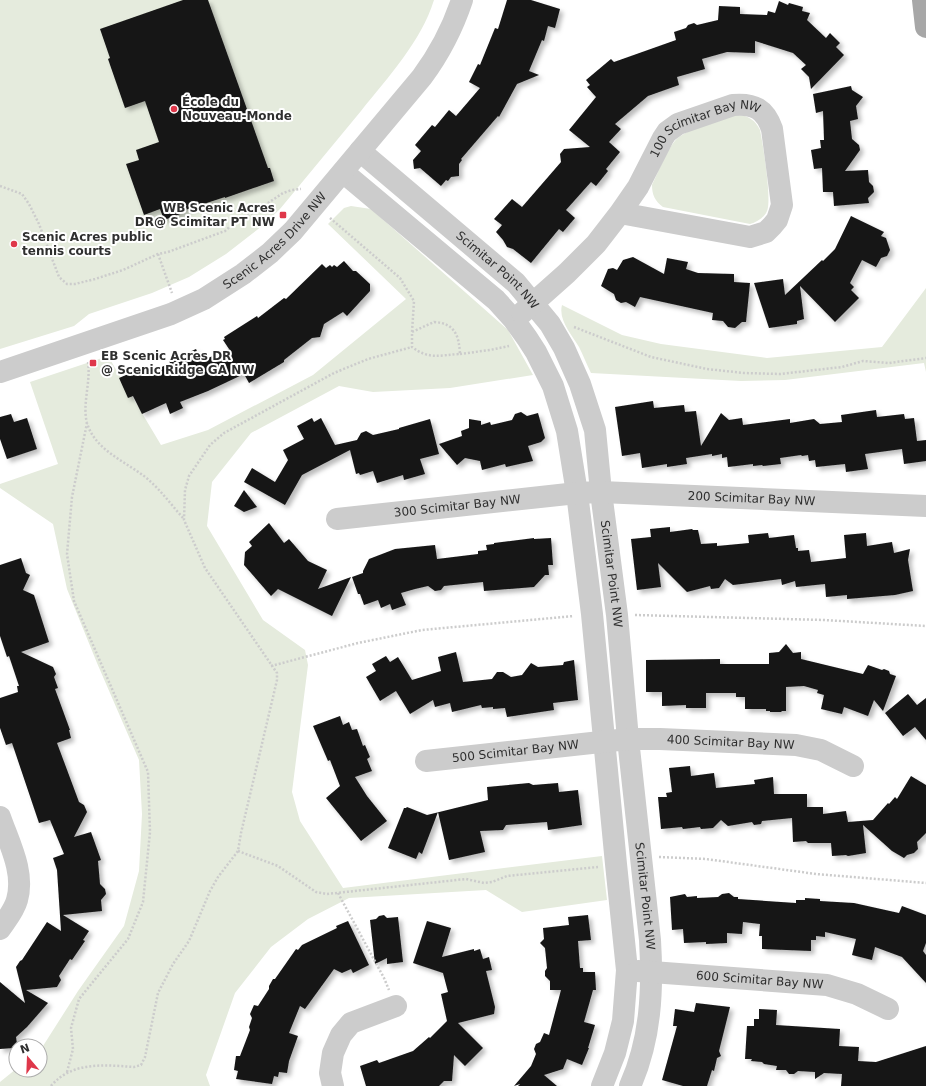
<svg xmlns="http://www.w3.org/2000/svg" width="926" height="1086" viewBox="0 0 926 1086" font-family="'DejaVu Sans',sans-serif">
  <defs>
    <filter id="shadow"><feDropShadow dx="3.5" dy="3.5" stdDeviation="2" flood-color="#0004"/></filter>
  </defs>
  <rect width="100%" height="100%" fill="#fff"/>
  <!-- green -->
  <g fill="#e5ebdd">
    <path d="M0 0H434C421 42 388 77 361 111 334 144 307 176 280 209L262 226 226 254 189 277 152 293 89 314 74 326 0 349Z"/>
    <path d="M738 115C749 116 755 120 760 130 763 144 772 200 767 211 764 218 757 222 750 224L663 207C655 201 652 195 652 185 658 173 669 144 679 137 691 128 716 122 731 116Z"/>
    <path d="M351 206 371 209 508 330 533 375 450 388 373 392 339 386 251 433 212 482 207 526 263 620 305 650 308 665 292 792 300 821 343 888 602 856 607 900 522 912 486 890 349 898 308 919 271 947 235 993 206 1075 210 1086H0V1082L16 1069V1070H40V1049L43 1046 78 991 124 926 139 871 142 814 139 760 97 663 67 589 53 524 0 488V484L58 464 30 382 108 356 161 445 208 430 313 375 406 299 328 224 344 208Z"/>
    <path d="M926 288V372L924 363 785 380 741 381 591 373C587 365 583 355 579 347 572 335 558 320 562 305L622 335 661 344 767 358 882 347Z"/>
  </g>
  <!-- building -->
  <g fill="#161616" filter="url(#shadow)">
    <path d="M183 0H208L268 168H270L274 181 225 198V197L182 211 183 213 164 220 160 209 144 215 126 164 139 160 136 150 159 142 145 101 125 108 108 59 110 58 100 29Z"/>
    <path d="M507 0H531L560 9 555 28 548 26 544 41 542 40 529 71 539 75 517 84 499 117 498 116 461 159 462 160 459 164V176L451 177 448 181 446 180 441 186 420 168 414 169 413 160 421 151 415 145 432 125 435 127 449 110 456 116 480 88 469 82 478 64 480 65 495 28 498 29Z"/>
    <path d="M779 1 788 5 789 3 803 7 802 11 810 13 807 20 826 38 830 33 840 43 836 47 844 55 811 89 809 77 801 69 806 65 793 53 755 41V53L727 52 702 59 705 69 677 77 679 85 648 96 615 124 621 129 609 142 620 152 606 169 608 171 596 186 591 182 566 210 575 218 563 232 559 229 531 263 513 249 507 247 503 240 496 232 502 225 494 219 512 199 522 207 561 162 560 154 564 149 590 147 569 130 596 97 587 87 590 85 586 80 611 59 614 62 676 40 674 32 686 28 688 25 694 23 697 25 718 20 719 6 740 7V14L767 15 768 11 775 13Z"/>
    <path d="M851 86 852 90 863 97 856 106 858 119 850 121 852 139 859 145 860 150 845 171 868 170 869 182 873 186 874 192 868 198 869 203 834 206 833 192H823L822 168 814 169 811 150 821 148 820 140H824L823 111 816 113 813 94Z"/>
    <path d="M851 216 884 232 881 236 886 238 890 250 887 256 881 258 876 267 862 260 850 283 854 287 851 290 859 298 835 322 800 286 804 319 797 321V324L769 328 754 283 783 279 785 295 822 260 823 261 835 249Z"/>
    <path d="M633 257 664 274 667 258 688 262 686 269 698 273 734 274V282L750 283 746 322H742L735 328 728 327 723 321 712 320 713 313 640 297 635 307 626 302 621 303 616 300 614 294 601 286 608 269 613 268 617 270 623 260Z"/>
    <path d="M344 261 353 271H356L370 284V291L347 316 343 312 324 324 320 337 312 338 284 360V362L249 383 244 374 208 391 180 402 183 408 170 414 166 403 142 414 133 396 128 398 119 378 142 368 145 375 170 363 169 361 196 349 201 361 229 349 223 340 225 339 224 337 257 316 258 318 284 298 286 299 322 264 326 268 330 265 332 267 334 265 337 267Z"/>
    <path d="M653 401 654 408 684 405 685 412 696 411 701 446 721 413 729 420 742 418 743 425 790 419V423L814 419 820 424 842 422 841 415 876 410 877 417 904 414 905 419 914 418 917 441 926 440V461L904 464 902 449 865 454 868 469 846 472 845 464 816 467 815 460 809 461 808 455 802 456 801 455 780 458 781 464 763 466 762 465 753 466V464L728 467 727 457 722 458V454L712 456V454L686 458 687 464 667 467V464L642 468 640 453 622 456 615 407Z"/>
    <path d="M521 412 527 416 538 413 545 438 541 442 528 446 533 461 506 467 505 464 482 470 480 461 465 458 457 465 439 444 462 436 461 431 469 428V419L481 421V425L490 422 491 425 512 420 515 414Z"/>
    <path d="M11 414 14 422 27 418 37 449 7 459 0 439V417Z"/>
    <path d="M312 418 314 422 321 418 335 445 357 440 361 433 366 431 373 435 399 429V428L430 419 439 454 420 459 425 474 404 480 403 475 377 483 373 471 360 475 359 473 356 474 350 450 302 475 285 505 244 482 252 468 275 482 288 460 283 450 304 439 297 426Z"/>
    <path d="M244 490 257 507 244 512 234 506Z"/>
    <path d="M269 523 284 543 289 539 308 561 327 570 318 589 351 577 332 616 278 589 271 596 244 565 245 552 252 546 249 542Z"/>
    <path d="M670 527V532L692 529 693 530H698L701 544 717 543V546L749 543 748 535 768 533 769 538 794 535 796 548H798V551L809 550 811 562 846 558 844 535 866 533 867 546 892 542 894 553 910 549 908 560 913 591 895 595 847 599V595L826 597 825 584 796 587 795 581 782 585 781 579 733 585 725 579 719 588 711 589 710 586 687 592 658 563 661 587 637 590 631 539 651 537 650 529Z"/>
    <path d="M534 538V539L551 538 553 565H548L549 575H545L534 587 484 591 483 582 444 586 441 590 435 591 428 586 415 589 401 593 406 605 392 610 390 604 381 608 378 600 364 605 360 594H358L352 577 363 573V571L369 559 395 549 435 545 437 559 478 554V551L487 550 486 545 494 544V543Z"/>
    <path d="M21 558 26 573 30 575 23 590 34 595 49 642 21 652 53 667 56 674 54 677 58 688 55 689 70 730H69L71 738 57 743 79 802 84 805 87 812 74 837 91 832 101 860 98 861 100 884 105 889 106 894 101 900 102 911 63 915 89 931 83 940 85 941 72 960 70 959 59 976 61 980 57 987 26 990 48 1003 27 1027 16 1037 17 1044 13 1048 0 1049V982L25 1003 16 967 20 961 22 960 47 922 61 931 57 870 53 858 64 854 50 820 39 823 12 743 6 745 0 728V698L18 692 17 686H19L9 656 7 657 0 636V565Z"/>
    <path d="M786 644 793 653 801 652V659L863 674 868 665 882 670 884 669 889 671 890 674 896 676 883 711 874 700 868 716 844 707 842 714 821 709 824 695 817 693 818 690 804 686 786 687V711H782L781 712H770V711H766V709H745V697H736V693H706V708H686V705L662 706V692H646V660L720 659V664H769V653L779 652Z"/>
    <path d="M456 652 463 682 492 679 497 672H503L511 677 522 675 531 663 538 667 563 665 564 662 574 660 578 700 553 703 554 710 507 717 505 708 493 709V707L482 708 481 705 452 712 450 703 435 707 433 700 410 714 396 691 380 701 366 677 376 671 372 664 386 656 390 662 398 657 412 680 441 671 438 657Z"/>
    <path d="M908 694 917 705 926 698V740L915 727 903 736 885 713Z"/>
    <path d="M340 716 343 725 349 722 352 730 357 729 363 746 365 745 370 757 367 759 372 771 355 777 367 796 387 821 361 841 326 798 340 786 330 760 328 761 313 726Z"/>
    <path d="M690 766 691 776 714 773 716 788 755 784 754 780 773 777 774 794H807V807H823V814L846 811 848 822 873 820 888 803 889 804 895 797 897 799 911 776 926 785V833L917 842 918 849 914 853 907 855 904 858 892 851 863 825 866 853 848 856 846 855 832 856 831 843H808L806 841 793 842 792 818 762 821 761 824 754 825 752 822 728 826 721 820 713 828 701 829 700 827 683 829 682 827 661 829 658 797H667L666 793 672 792 669 768Z"/>
    <path d="M529 783 533 785 558 783 559 792 578 790 582 825 548 830 547 822 506 825 503 830 480 831 485 852 449 860 438 812 422 854 419 852 416 859 388 848 404 808H406L407 807 427 815 488 800 487 787Z"/>
    <path d="M729 893 734 897H738V899L796 903V900H805V898L820 899V901L854 903 899 913 902 906 926 915V943L923 951 926 955V983L902 957 875 947 872 960 852 955 856 939 825 932V937L816 936V940H811V951L762 949V936H759L760 924 743 922 742 934 727 933V943L706 944V942L684 943 683 929 672 930 670 897 685 894 687 897 697 896V898L718 897 722 894Z"/>
    <path d="M384 915 387 918 398 917 403 962 387 964V958L375 964 370 920 376 919 379 916Z"/>
    <path d="M588 915 591 940 578 941 580 968H583V972H595L596 990H593L584 1022 595 1025 588 1048H589L582 1065 567 1059 563 1069 544 1075 557 1086H518L520 1084 514 1086 531 1066 536 1054 534 1049 536 1044 540 1042 544 1033 549 1035 561 990H550V981L545 976V971L547 968 545 948 540 943 544 939 543 928 569 925 568 917Z"/>
    <path d="M348 921 369 965 353 973 351 969 342 973 334 969 305 1009 300 1006 289 1033 298 1036 289 1061 287 1073 279 1072 278 1077 274 1076 272 1084 236 1079 238 1071 234 1070 236 1056H240L250 1030 249 1027 252 1018 250 1014 254 1005 258 1006 269 989V986L273 979H275L296 949 298 950 302 945 337 928 336 926Z"/>
    <path d="M427 921 451 928 442 957 474 949V951L480 949 483 959 489 957 492 970 486 971 495 1007 494 1014 458 1023 483 1048 465 1066 454 1055 452 1081H444L439 1086H366L360 1066 377 1060 379 1063 413 1051 429 1037 430 1038 447 1021 441 994 448 992 443 973 413 963Z"/>
    <path d="M696 1003 730 1007 719 1051 721 1056 717 1058 714 1071 712 1070 707 1086H683L662 1080 677 1026H673L675 1009 694 1012Z"/>
    <path d="M759 1009 777 1010 776 1025 840 1029 839 1046 859 1047 858 1061 876 1062 926 1046V1086H841L842 1074 824 1073 815 1079V1072L798 1071 794 1074H789L786 1070H776L777 1066 764 1064 762 1062 751 1061 752 1059H745L747 1026H754V1019H759Z"/>
  </g>
  <g fill="none" stroke-linecap="round" stroke-linejoin="round">
    <!-- path -->
    <g stroke="#ccc" stroke-width="2.5" stroke-dasharray="2 2" stroke-linecap="butt">
      <path d="M0 186 22 194 29 204 39 224 59 277 67 284H75L95 279 123 270 158 254 168 252 225 231 234 223 256 211 283 193 292 190 301 189"/>
      <path d="M330 218 400 278 414 301 412 332"/>
      <path d="M158 254 172 293"/>
      <path d="M434 322C455 323 459 336 460 354 440 355 429 360 412 347V332Z"/>
      <path d="M574 327 651 357 707 369 744 373 780 374 842 367 863 361 889 363 926 358"/>
      <path d="M460 354 490 350 509 346"/>
      <path d="M88 362C91 382 82 404 87 423 96 453 131 463 151 482 163 493 173 507 184 519"/>
      <path d="M635 615 824 620 926 626"/>
      <path d="M271 666 358 643 422 630 574 616"/>
      <path d="M238 851 278 866 316 892 327 894 466 879 484 883 492 882 507 876 598 867"/>
      <path d="M659 857 706 859 816 874 926 883"/>
      <path d="M338 893 384 978 389 990"/>
      <path d="M67 1072 73 1049 71 1028 79 999 128 939 143 902 150 832 148 772 74 601 67 554 72 497 87 423"/>
      <path d="M51 1086C72 1061 105 1065 134 1067L141 1065 145 1057 158 993 173 964 189 941 210 891 218 877 238 851 241 833 277 680V673L205 568 184 520 185 490 189 476 210 445 224 433 334 373 368 359 412 347"/>
    </g>
    <!-- minor -->
    <g stroke="#ccc" stroke-width="22">
      <path id="s1" d="M360 151 516 283 550 324 564 348 580 384 595 430 601 492 617 615 628 739 650 940C653 990 651 1039 630 1086"/>
      <path d="M343 172 496 300 514 320 527 338 536 352 553 386 567 431 577 493 592 614 616 864 627 970 623 1021 615 1053 602 1086"/>
      <path id="s2" d="M522 313 567 273 596 244 620 213 638 187 663 138 667 132 678 124 733 105C754 103 765 109 772 129L782 205 777 220 772 226 766 232 750 237 620 213"/>
      <path id="s3" d="M0 372 171 314 204 299 243 274 270 253 293 231 422 77C439 54 453 27 462 0"/>
      <path id="s4" d="M337 519 577 493 601 492 926 506"/>
      <path id="s5" d="M426 761 628 739H660L796 745 821 750 853 766"/>
      <path d="M0 817C9 843 25 872 17 900 14 911 6 920 0 929"/>
      <path id="s6" d="M638 971 827 985 857 994 888 1009"/>
      <path d="M333 1086 330 1073 333 1053 341 1035 351 1023 396 1006"/>
    </g>
    <!-- major -->
    <path stroke="#a7a7a7" stroke-width="22" d="M923 0 926 27"/>
  </g>
  <!-- markers -->
  <g fill="#df374a" stroke="#fff" stroke-width="1.5">
    <circle cx="174" cy="109" r="4"/>
    <rect x="279" y="211" width="8" height="8" rx="2"/>
    <circle cx="14" cy="244" r="4"/>
    <rect x="89" y="359" width="8" height="8" rx="2"/>
  </g>
  <g text-anchor="middle" stroke-width="4" stroke-linejoin="round" paint-order="stroke">
    <!-- poi labels -->
    <g font-size="12" font-weight="bold" fill="#2f2f2f" stroke="#fff" text-anchor="start">
      <text x="182" y="106">École du<tspan x="182" dy="14">Nouveau-Monde</tspan></text>
      <text x="275" y="212" text-anchor="end">WB Scenic Acres<tspan x="275" dy="14">DR@ Scimitar PT NW</tspan></text>
      <text x="22" y="241">Scenic Acres public<tspan x="22" dy="14">tennis courts</tspan></text>
      <text x="101" y="360">EB Scenic Acres DR<tspan x="101" dy="14">@ Scenic Ridge GA NW</tspan></text>
    </g>
    <!-- street labels -->
    <g font-size="12" fill="#2f2f2f" stroke="#fff">
      <text dy="4" stroke="none"><textPath href="#s2" startOffset="270">100 Scimitar Bay NW</textPath></text>
      <text dy="4" stroke="none"><textPath href="#s3" startOffset="309">Scenic Acres Drive NW</textPath></text>
      <text dy="4" stroke="none"><textPath href="#s1" startOffset="182">Scimitar Point NW</textPath></text>
      <text dy="4" stroke="none"><textPath href="#s4" startOffset="416">200 Scimitar Bay NW</textPath></text>
      <text dy="4" stroke="none"><textPath href="#s4" startOffset="121">300 Scimitar Bay NW</textPath></text>
      <text dy="4" stroke="none"><textPath href="#s1" startOffset="518">Scimitar Point NW</textPath></text>
      <text dy="4" stroke="none"><textPath href="#s5" startOffset="306">400 Scimitar Bay NW</textPath></text>
      <text dy="4" stroke="none"><textPath href="#s5" startOffset="90">500 Scimitar Bay NW</textPath></text>
      <text dy="4" stroke="none"><textPath href="#s1" startOffset="842">Scimitar Point NW</textPath></text>
      <text dy="4" stroke="none"><textPath href="#s6" startOffset="122">600 Scimitar Bay NW</textPath></text>
    </g>
  </g>
  <!-- north arrow -->
  <g transform="translate(28 1058) rotate(341)"><circle r="19" fill="#ffffff" stroke="#acacac"/>
  <path d="M0-3L7 15L0 10L-7 15Z" fill="#df374a"/>
  <text y="-6" font-size="11" font-weight="bold" text-anchor="middle" fill="#2f2f2f">N</text>
  </g>
</svg>
